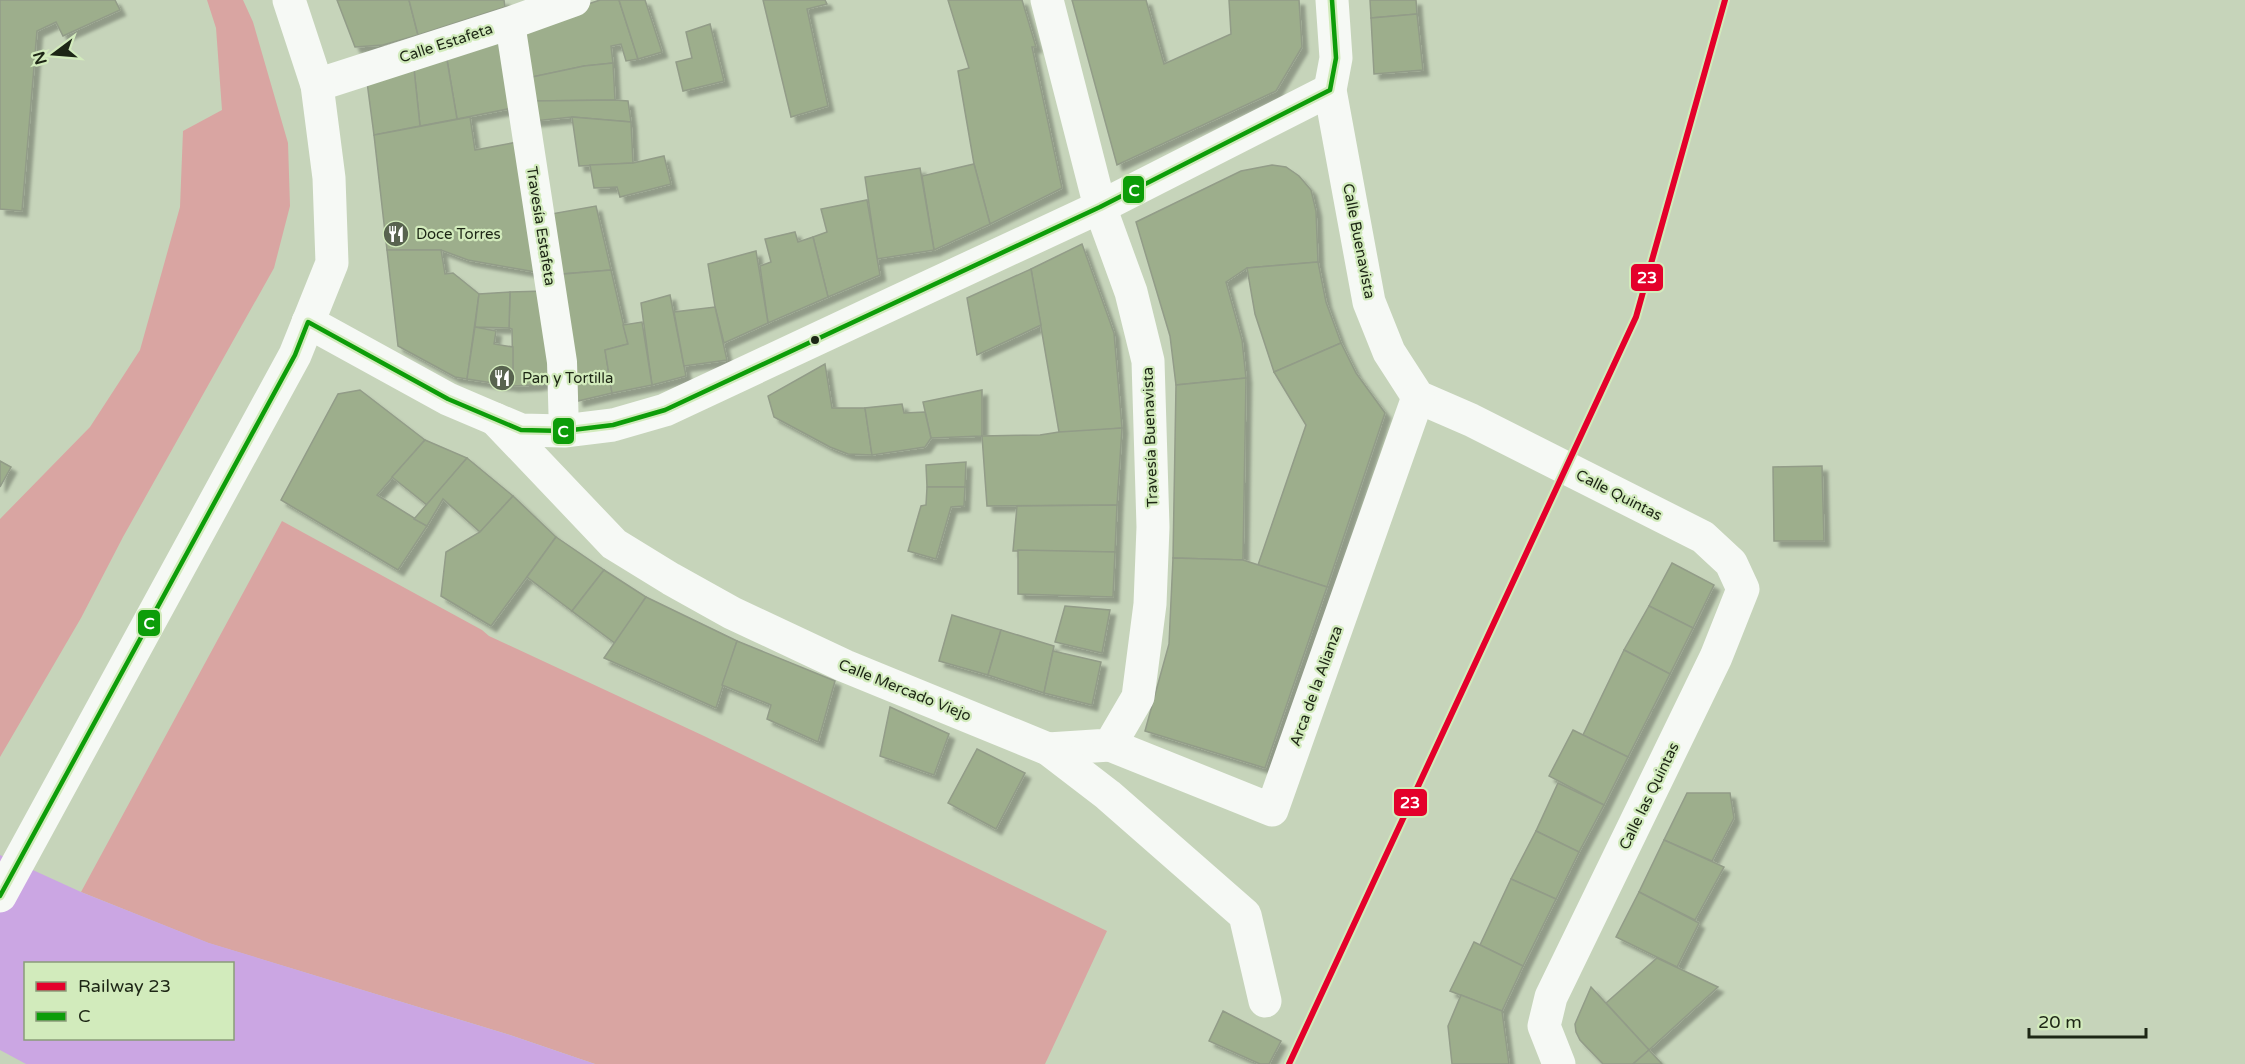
<svg xmlns="http://www.w3.org/2000/svg" width="2245" height="1064" viewBox="0 0 2245 1064" font-family="'Varela Round',sans-serif">
  <defs>
    <filter id="shadow"><feDropShadow dx="5.5" dy="5.5" stdDeviation="1.5" flood-color="#0004"/></filter>
  </defs>
  <rect width="100%" height="100%" fill="#c6d4ba"/>
  <!-- green -->
  <g fill="#d9a5a2">
    <path d="M207 0H243L253 22 288 143 290 206 274 268 123 537 81 618 0 757V519L90 427 140 350 180 207 183 131 222 110 216 28Z"/>
    <path d="M282 521 482 630 489 636 704 736 1107 931 1045 1064H595L510 1035 208 943 81 892Z"/>
  </g>
  <!-- water -->
  <path fill="#cba6e3" fill-rule="evenodd" d="M0 855 81 892 209 943 510 1035 595 1064H26L0 1050ZM26 964H232V1038H26Z"/>
  <!-- building -->
  <g fill="#9dae8c" stroke="#929c88" stroke-width="1.5" filter="url(#shadow)">
    <path d="M0 0H115L120 10 63 36 56 22 37 31 22 211 0 209Z"/>
    <path d="M337 0H409L418 35 383 45 355 47Z"/>
    <path d="M409 0H504L505 7 418 35Z"/>
    <path d="M600 0H619L638 59 626 61 621 44 611 46 613 63 584 66 532 77 519 27Z"/>
    <path d="M619 0H645L662 52 638 59Z"/>
    <path d="M763 0H825L827 4 807 9 828 106 791 117Z"/>
    <path d="M948 0H1022L1036 47H1032L1062 188 990 224 974 164 958 71 969 68Z"/>
    <path d="M1072 0H1146L1164 64 1231 34 1229 0H1299L1302 47 1276 91 1117 165Z"/>
    <path d="M1370 0H1416L1417 14 1371 18Z"/>
    <path d="M1417 14 1423 70 1374 74 1371 18Z"/>
    <path d="M710 24 724 81 683 91 676 62 692 58 686 32Z"/>
    <path d="M505 32 518 107 457 119 446 54Z"/>
    <path d="M446 54 457 119 420 126 414 69Z"/>
    <path d="M613 63 615 100 533 101 532 77 584 66Z"/>
    <path d="M414 69 420 126 374 135 367 82Z"/>
    <path d="M615 100 628 101 631 122 572 117 534 121 533 101Z"/>
    <path d="M470 117 475 150 518 142 541 273 468 260 441 250H387L374 135Z"/>
    <path d="M572 117 631 122 633 163 579 166Z"/>
    <path d="M664 156 671 184 620 197 617 187 594 188 590 165 633 163Z"/>
    <path d="M974 164 990 224 934 250 922 176Z"/>
    <path d="M1272 165 1286 167 1299 176 1311 190 1316 211 1318 262 1247 268 1226 282 1242 340 1246 378 1176 385 1170 336 1136 222 1241 171Z"/>
    <path d="M920 168 934 250 877 259 865 177Z"/>
    <path d="M867 200 880 275 828 297 813 237 827 232 821 209Z"/>
    <path d="M596 206 611 270 561 274 551 214Z"/>
    <path d="M795 232 798 242 813 237 828 297 768 323 760 266 771 262 765 239Z"/>
    <path d="M1082 244 1114 333 1122 428 1066 433 1059 432 1031 269Z"/>
    <path d="M387 250H441L445 274 453 273 479 294 467 379 455 377 398 346Z"/>
    <path d="M756 251 768 323 724 343 715 307 708 264Z"/>
    <path d="M1318 262 1326 302 1341 343 1274 372 1255 314 1247 268Z"/>
    <path d="M1031 269 1041 325 977 355 967 298Z"/>
    <path d="M611 270 628 344 605 350 612 393 578 401 552 275Z"/>
    <path d="M545 291 559 380 536 385 513 386 512 329 509 328 510 292Z"/>
    <path d="M510 292 509 328 475 327 479 294Z"/>
    <path d="M670 295 686 376 652 385 641 303Z"/>
    <path d="M715 307 727 360 684 366 674 312Z"/>
    <path d="M642 322 652 385 612 393 605 350 628 344 623 325Z"/>
    <path d="M475 327 496 331 494 344 513 347V386L467 379Z"/>
    <path d="M1341 343 1356 373 1385 413 1327 587 1258 565 1306 425 1274 372Z"/>
    <path d="M825 364 832 408H865L872 455 848 454 830 447 774 417 768 396Z"/>
    <path d="M1246 378 1243 560 1173 558 1176 385Z"/>
    <path d="M360 390 425 440 377 495 427 526 398 570 281 500 338 394Z"/>
    <path d="M982 390V436L931 438 923 402Z"/>
    <path d="M902 404 904 413 925 412 931 438 925 447 872 455 865 408Z"/>
    <path d="M1122 428 1117 505 987 506 982 436 1040 435 1059 432Z"/>
    <path d="M425 440 467 458 427 505 392 477Z"/>
    <path d="M467 458 513 496 480 532 443 499 427 526 414 519Z"/>
    <path d="M0 461 11 467 0 487Z"/>
    <path d="M966 462 965 487H927L926 465Z"/>
    <path d="M1822 466 1824 541H1774L1773 467Z"/>
    <path d="M927 487H965L964 506 951 507 936 559 908 551 921 506 926 505Z"/>
    <path d="M513 496 556 537 491 626 441 596 446 552 480 532Z"/>
    <path d="M1117 505 1115 552 1013 551 1017 506Z"/>
    <path d="M556 537 604 570 572 611 527 577Z"/>
    <path d="M1018 550 1115 552 1113 597 1018 594Z"/>
    <path d="M1173 558 1243 560 1327 587 1265 768 1145 731 1169 644Z"/>
    <path d="M1672 563 1714 585 1693 628 1649 606Z"/>
    <path d="M604 570 646 597 616 644 572 611Z"/>
    <path d="M646 597 737 641 716 708 604 658Z"/>
    <path d="M1065 606 1110 610 1102 653 1055 642Z"/>
    <path d="M1649 606 1693 628 1670 674 1624 650Z"/>
    <path d="M952 615 1001 630 988 675 939 661Z"/>
    <path d="M1001 630 1054 646 1044 693 988 675Z"/>
    <path d="M737 641 835 681 818 742 767 719 771 705 722 685Z"/>
    <path d="M1624 650 1670 674 1628 757 1583 735Z"/>
    <path d="M1053 651 1101 662 1092 705 1044 693Z"/>
    <path d="M890 707 949 734 934 775 880 756Z"/>
    <path d="M1573 730 1628 757 1604 805 1549 776Z"/>
    <path d="M977 749 1025 773 996 829 948 803Z"/>
    <path d="M1558 783 1604 805 1579 852 1536 831Z"/>
    <path d="M1687 793H1730L1734 818 1712 861 1664 840Z"/>
    <path d="M1536 831 1579 852 1556 899 1511 879Z"/>
    <path d="M1664 840 1724 867 1695 920 1639 892Z"/>
    <path d="M1511 879 1556 899 1523 966 1480 945Z"/>
    <path d="M1639 892 1699 923 1677 967 1616 937Z"/>
    <path d="M1474 942 1523 966 1502 1011 1450 991Z"/>
    <path d="M1657 958 1718 987 1649 1050 1606 1003Z"/>
    <path d="M1591 987 1649 1050 1633 1064H1603L1580 1040 1576 1032 1575 1024Z"/>
    <path d="M1461 995 1502 1011 1509 1064H1452L1448 1026Z"/>
    <path d="M1223 1011 1281 1041 1269 1064H1260L1209 1041Z"/>
    <path d="M1649 1050 1662 1064H1633Z"/>
  </g>
  <g fill="none" stroke-linecap="round" stroke-linejoin="round">
    <!-- pedestrian -->
    <path stroke="#f6f9f5" stroke-width="30" d="M510 23 562 362 564 431"/>
    <!-- minor -->
    <g stroke="#f6f9f5" stroke-width="33">
      <path d="M1047 0 1100 207 1131 292 1148 361 1153 527 1150 604 1138 697 1110 745 1048 749"/>
      <path d="M1332 0 1336 58 1330 90 1369 302 1389 352 1418 397 1471 420 1703 537 1731 563 1743 589 1716 657 1551 997 1544 1026 1559 1064"/>
      <path d="M317 85 510 23 574 0"/>
      <path d="M308 322 448 399 521 430 564 431 613 425 665 410 898 301 1100 207 1330 90"/>
      <path d="M495 419 614 544 671 579 732 613 845 666 1048 749 1108 795 1245 915 1265 1001"/>
      <path d="M1110 745 1272 810 1418 397"/>
    </g>
    <!-- secondary -->
    <path stroke="#f6f9f5" stroke-width="33" d="M0 896 295 355 332 263 329 178 317 85 289 0"/>
    <!-- bus-1 casing -->
    <g stroke="#d2ebbc" stroke-width="9">
      <path id="bus-1" d="M0 896 295 355 308 322 448 399 521 430 564 431 613 425 665 410 1100 207 1330 90 1336 58 1332 0"/>
    </g>
    <!-- bus-1 -->
    <use href="#bus-1" stroke="#0d9d09" stroke-width="4.5"/>
    <!-- rail-1 casing -->
    <g stroke="#d2ebbc" stroke-width="10">
      <path id="rail-1" d="M1289 1064 1636 317 1725 0"/>
    </g>
    <!-- rail-1 -->
    <use href="#rail-1" stroke="#e4002b" stroke-width="6"/>
  </g>
  <!-- icons -->
  <defs>
    <g id="restaurant-disc" transform="scale(1.35)"><circle r="9.5" fill="#58634f" stroke="#d2ebbc"/><path d="M-5-6h1v4h1v-4h1v4h1v-4h1v5L-1.5 .5V6h-2V.5L-5-1ZM5-6V6H3V1.5H1.5Q1.5-4 5-6Z" fill="#fff"/></g>
  </defs>
  <g fill-rule="evenodd">
    <use href="#restaurant-disc" x="396" y="234"/>
    <use href="#restaurant-disc" x="502" y="378"/>
  </g>
  <!-- markers -->
  <circle fill="#1d2615" stroke="#d2ebbc" stroke-width="2" cx="815" cy="340" r="5"/>
  <g text-anchor="middle" stroke-width="4.5" stroke-linejoin="round" paint-order="stroke">
    <!-- street labels -->
    <g font-size="15" fill="#1d2615" stroke="#d2ebbc">
      <text transform="translate(446 43) rotate(-18)" y="5">Calle Estafeta</text>
      <text transform="translate(541 226) rotate(81)" y="5">Travesía Estafeta</text>
      <text transform="translate(1359 241) rotate(79)" y="5">Calle Buenavista</text>
      <text transform="translate(1150 437) rotate(-92)" y="5">Travesía Buenavista</text>
      <text transform="translate(1619 495) rotate(27)" y="5">Calle Quintas</text>
      <text transform="translate(1316 686) rotate(-70)" y="5">Arca de la Alianza</text>
      <text transform="translate(905 690) rotate(22)" y="5">Calle Mercado Viejo</text>
      <text transform="translate(1649 796) rotate(-64)" y="5">Calle las Quintas</text>
    </g>
    <!-- poi labels -->
    <g font-size="15" fill="#1d2615" stroke="#d2ebbc" text-anchor="start">
      <text x="416" y="239">Doce Torres</text>
      <text x="522" y="383">Pan y Tortilla</text>
    </g>
  </g>
  <g stroke="#d2ebbc" stroke-width="2">
    <rect x="1122" y="175" width="23" height="29" rx="6" fill="#0d9d09"/>
    <rect x="1630" y="263" width="34" height="29" rx="6" fill="#e4002b"/>
    <rect x="552" y="417" width="23" height="28" rx="6" fill="#0d9d09"/>
    <rect x="137" y="609" width="24" height="28" rx="6" fill="#0d9d09"/>
    <rect x="1393" y="788" width="35" height="29" rx="6" fill="#e4002b"/>
  </g>
  <g font-size="16" text-anchor="middle" font-weight="bold" fill="#fff">
    <text x="1134" y="196">C</text>
    <text x="1647" y="283">23</text>
    <text x="563" y="437">C</text>
    <text x="149" y="629">C</text>
    <text x="1410" y="808">23</text>
  </g>
  <!-- legend -->
  <rect x="24" y="962" width="210" height="78" fill="#d2ebbc" stroke="#8a9c79" stroke-width="1.5"/>
  <rect x="36" y="982" width="30" height="9" fill="#e4002b" stroke="#8a9c79" stroke-width="1.5"/>
  <text x="78" y="992" font-size="18" fill="#1d2615">Railway 23</text>
  <rect x="36" y="1012" width="30" height="9" fill="#0d9d09" stroke="#8a9c79" stroke-width="1.5"/>
  <text x="78" y="1022" font-size="18" fill="#1d2615">C</text>
  <!-- north arrow -->
  <g transform="translate(54 54) rotate(254)" stroke="#d2ebbc" stroke-width="4.5" paint-order="stroke">
  <path d="M0-4.5L10 22L0 15L-10 22Z" fill="#1d2615"/>
  <text y="-9" font-size="16" font-weight="bold" text-anchor="middle" fill="#1d2615">N</text>
  </g>
  <!-- scale -->
  <path d="M2029 1028v9h117v-9" fill="none" stroke="#1d2615" stroke-width="3"/>
  <text x="2038" y="1028" font-size="18" fill="#1d2615" stroke="#d2ebbc" stroke-width="4.5" paint-order="stroke">20 m</text>
</svg>
